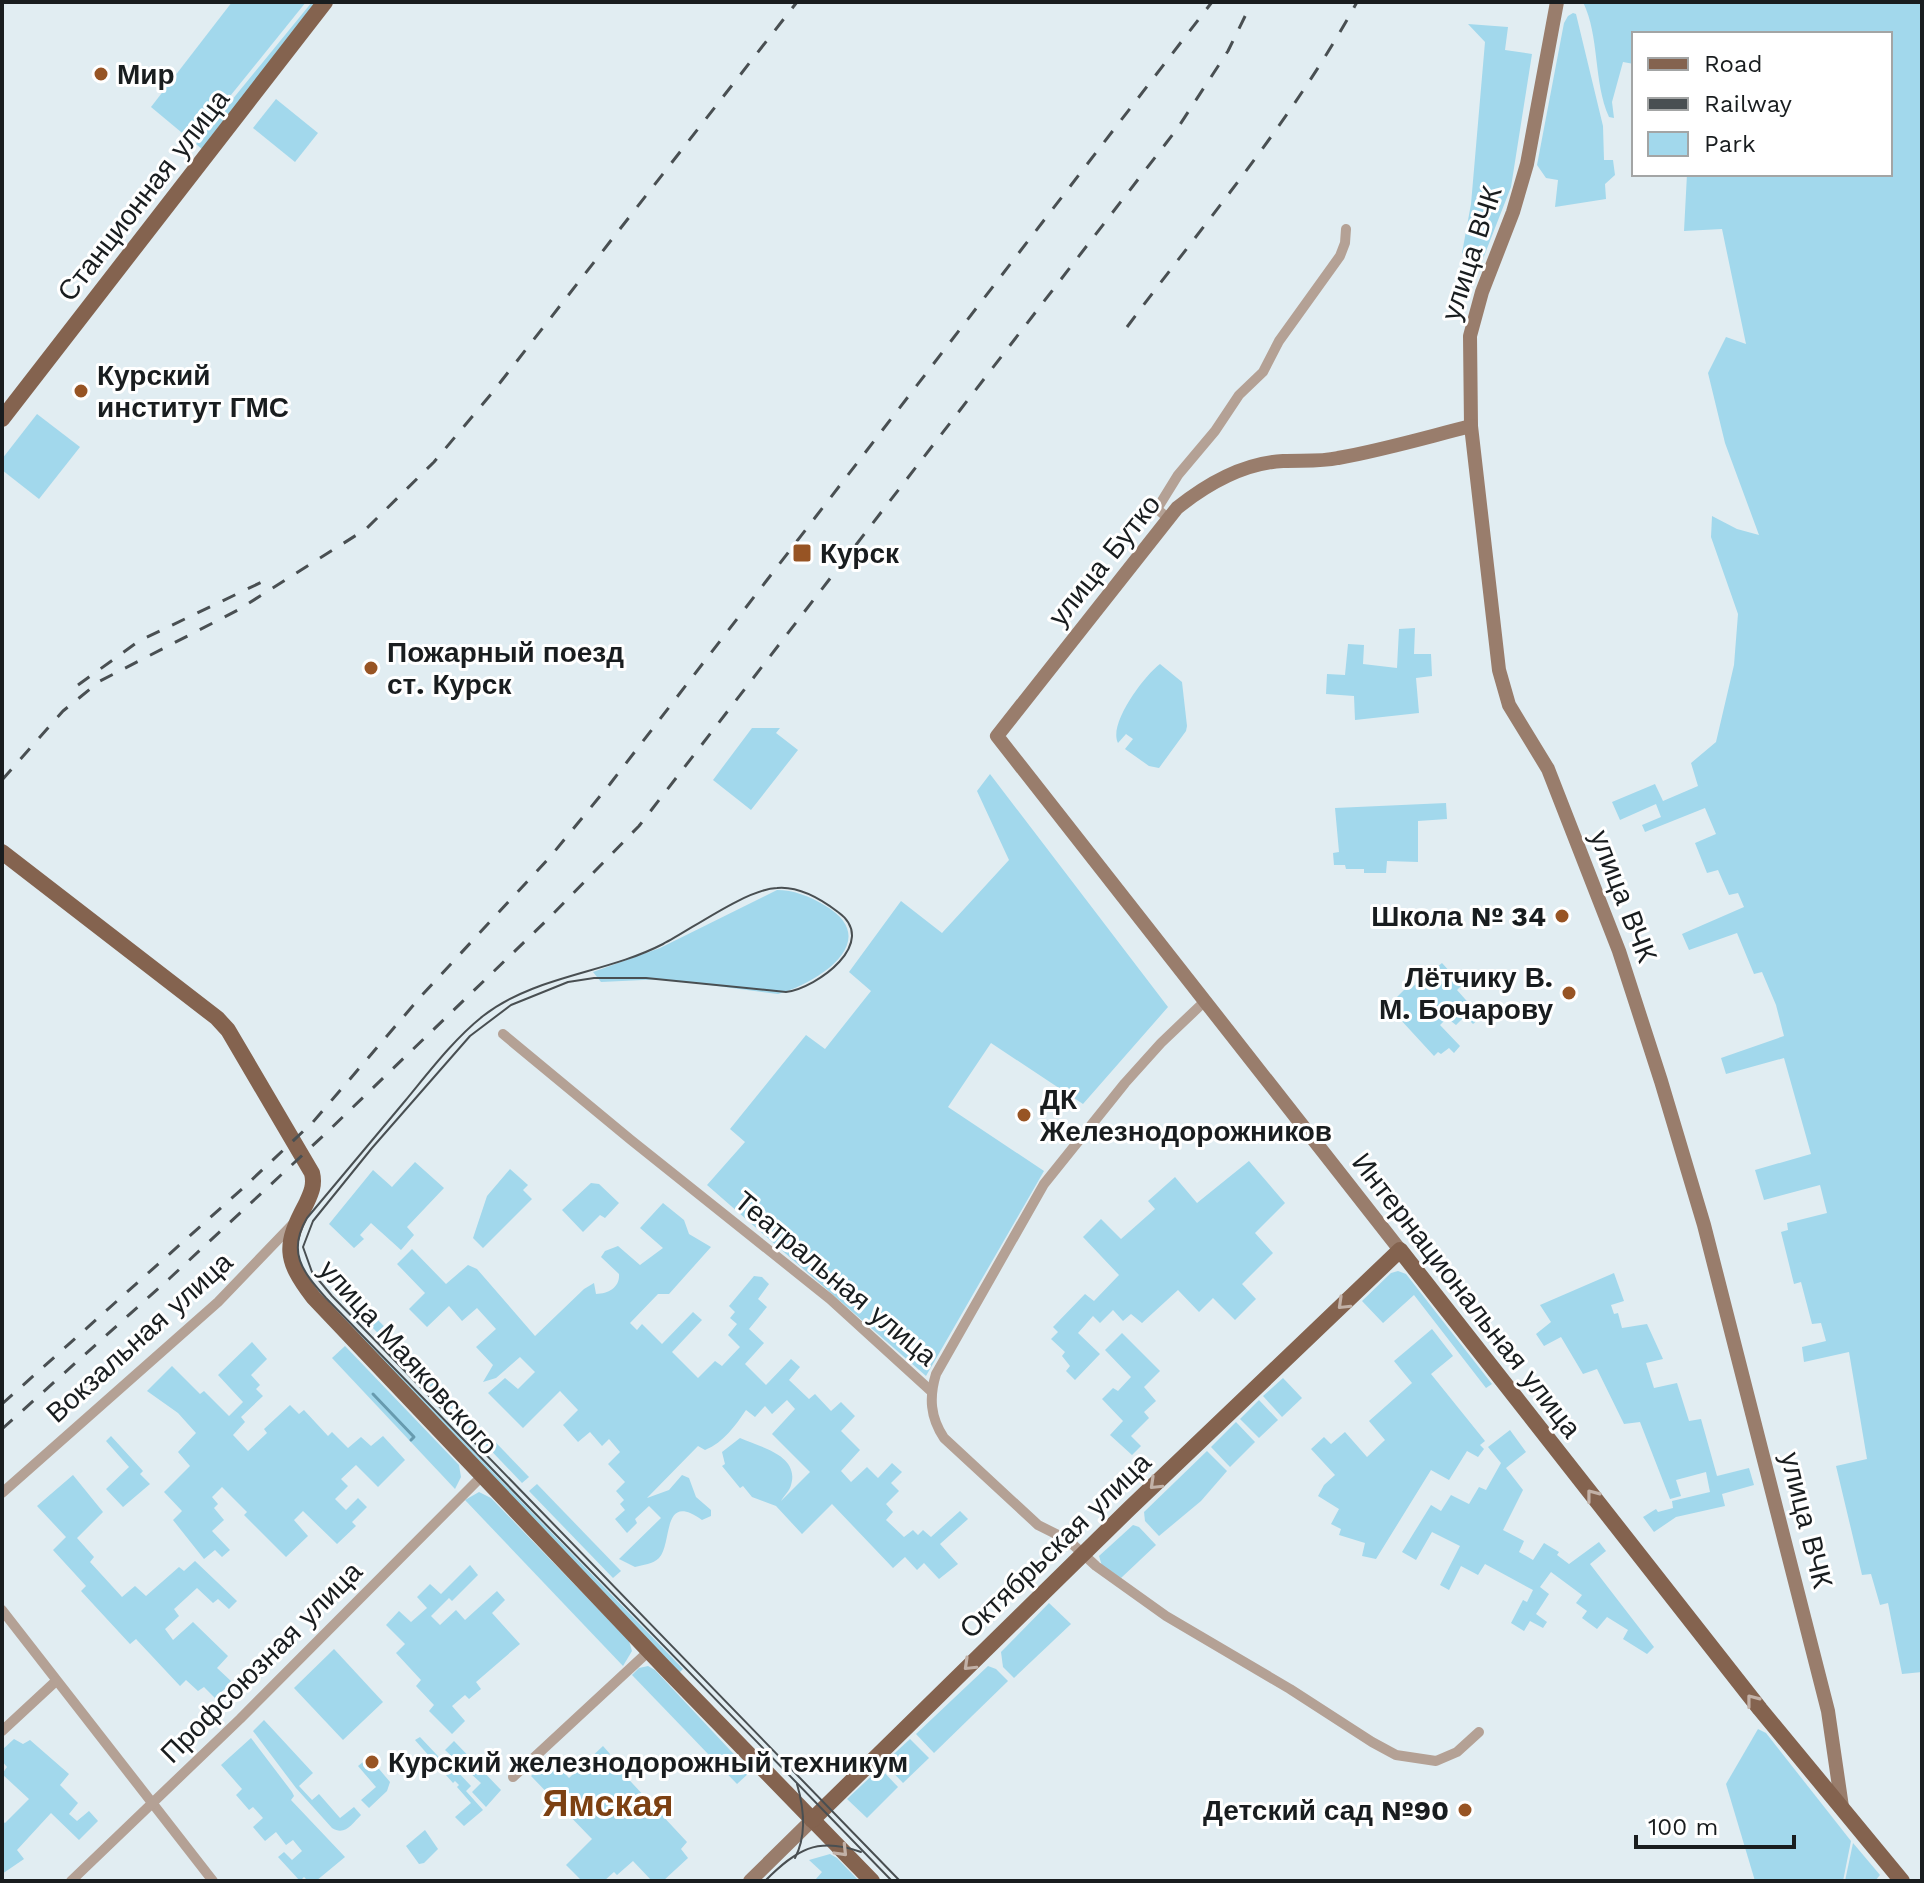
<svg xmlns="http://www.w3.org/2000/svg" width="1924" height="1883" viewBox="0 0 1924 1883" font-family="'Work Sans',sans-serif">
  <rect width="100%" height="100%" fill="#e1edf2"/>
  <!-- green -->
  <g fill="#a2d8ec">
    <path d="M232 2H306L193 142 151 107Z"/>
    <path d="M312 2H321L203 150 196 144Z"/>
    <path d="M1583 2H1922V1672L1902 1674 1888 1603 1880 1605 1871 1574 1862 1575 1836 1466 1867 1459 1849 1352 1804 1362 1802 1347 1826 1341 1821 1323 1812 1324 1801 1282 1794 1284 1781 1232 1788 1230 1787 1223 1827 1213 1820 1185 1764 1200 1755 1170 1811 1154 1784 1058 1726 1074 1721 1058 1784 1036 1776 1005 1762 972 1754 974 1737 933 1689 950 1682 934 1744 907 1738 893 1729 895 1718 870 1707 873 1695 843 1716 834 1705 808 1645 832 1642 825 1661 817 1656 804 1620 820 1612 802 1655 784 1663 801 1698 786 1691 763 1716 742 1734 665 1738 614 1711 537 1712 516 1737 529 1759 535 1725 443 1708 373 1726 337 1746 344 1722 229 1684 231 1687 174H1890V34H1634V64L1623 62 1612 102 1614 118 1609 117C1593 81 1600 37 1583 2Z"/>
    <path d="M1573 13 1576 14 1603 126 1604 160H1613L1615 175 1605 184 1606 199 1555 207 1558 180 1546 178 1537 165 1564 23 1568 16Z"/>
    <path d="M1468 24 1508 27 1505 50 1532 54 1511 187 1479 269 1462 253 1471 204 1485 42Z"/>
    <path d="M276 99 318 133 295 162 253 128Z"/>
    <path d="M37 414 80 447 39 499 2 470V459Z"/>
    <path d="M1415 628 1414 654H1431L1432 676 1416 678 1419 713 1355 720 1354 696 1326 694 1327 674 1345 675 1348 644 1364 645 1363 664 1397 668 1399 629Z"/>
    <path d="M1160 664 1182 682 1187 726 1186 731 1159 768 1149 766 1125 749 1133 739 1126 734 1118 743C1108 724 1144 676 1160 664Z"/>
    <path d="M752 728H780L776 733 798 750 751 810 713 780Z"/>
    <path d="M990 774 1168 1007 1083 1104 991 1043 948 1107 1044 1171 926 1376 707 1185 745 1142 730 1129 806 1035 825 1049 871 991 849 972 901 901 942 933 1009 860 977 791Z"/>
    <path d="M1446 803 1447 819 1418 821V862L1387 861 1386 873H1364V869H1346L1345 865H1334L1333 853 1339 852 1335 808Z"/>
    <path d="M777 890C793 890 809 896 824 905 885 940 818 983 778 994L664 979 601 982 593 972 660 948Z"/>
    <path d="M1442 963 1462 985 1457 990 1481 1017 1473 1024 1465 1016 1456 1025 1447 1018 1440 1025 1460 1046 1454 1053 1449 1048 1441 1054 1438 1052 1434 1056 1388 1006 1407 987 1410 989Z"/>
    <path d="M1249 1161 1285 1203 1255 1233 1273 1253 1242 1284 1256 1299 1235 1320 1213 1298 1199 1312 1178 1290 1142 1323 1131 1314 1123 1321 1113 1310 1100 1323 1093 1316 1078 1333 1100 1354 1075 1380 1066 1371 1070 1366 1062 1356 1065 1352 1051 1339 1058 1332 1053 1327 1085 1294 1094 1301 1119 1275 1083 1237 1101 1219 1121 1239 1155 1209 1148 1201 1175 1177 1197 1203Z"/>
    <path d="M415 1162 444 1188 407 1227 414 1235 401 1250 371 1223 360 1235 364 1239 354 1248 329 1224 373 1170 392 1187Z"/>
    <path d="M510 1169 528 1185 523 1190 532 1199 483 1248 473 1238 487 1196Z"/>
    <path d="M591 1183 599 1184 619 1203 605 1218 600 1215 583 1232 562 1210Z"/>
    <path d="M663 1203 684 1220 689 1234 711 1247 669 1294H658L630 1323 637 1330 642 1324 662 1344 693 1312 702 1320 672 1352 698 1378 715 1361 722 1366 740 1347 728 1335 737 1324 730 1318 735 1312 729 1306 754 1276 762 1277 769 1284 758 1299 767 1307 749 1329 764 1343 745 1364 766 1385 791 1359 800 1367 789 1380 809 1399 815 1394 831 1411 841 1402 855 1416 841 1431 860 1450 841 1471 851 1482 867 1467 878 1478 892 1463 902 1472 891 1483 899 1491 886 1504 893 1512 886 1520 904 1537 913 1530 918 1535 923 1530 931 1537 960 1511 968 1519 940 1544 958 1564 939 1579 924 1563 917 1570 905 1557 893 1568 832 1504 802 1534 776 1506 752 1497 743 1486 740 1488 722 1466 725 1464 722 1452 740 1438C760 1447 800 1455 791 1485 790 1490 784 1496 781 1501L810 1472 772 1434 795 1409 787 1400 772 1414 765 1406 755 1417 746 1410C735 1426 724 1442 705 1450L698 1446 647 1498 669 1490 682 1475 689 1478 696 1497 711 1510V1516L702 1520C661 1491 673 1543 659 1558 653 1564 643 1565 635 1567L619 1559 661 1518 649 1506 635 1519 637 1523 627 1533 615 1519 625 1510 620 1504 624 1500 616 1491 625 1482 608 1464 620 1452 609 1439 602 1446 590 1432 578 1442 563 1425 578 1410 560 1391 523 1428 488 1393 505 1378 518 1389 535 1372 520 1357 496 1378 483 1382 493 1365 476 1347 496 1329 477 1308 462 1321 449 1306 427 1327 409 1309 425 1293 397 1264 412 1249 446 1284 468 1265 477 1269 535 1336 584 1289 594 1283 596 1294C609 1294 620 1287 619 1274L601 1257 605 1251 618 1246 640 1265 663 1248 640 1228Z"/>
    <path d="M1398 1271 1406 1274 1492 1384 1486 1388 1414 1295 1383 1323 1362 1301 1391 1273Z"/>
    <path d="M1614 1273 1624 1301 1611 1305 1614 1314 1618 1313 1622 1328 1647 1324 1663 1359 1646 1363 1654 1388 1677 1383 1689 1421 1701 1419 1717 1476 1749 1468 1754 1485 1722 1494 1725 1506 1676 1517 1654 1532 1643 1517 1656 1509 1658 1512 1673 1508 1672 1501 1710 1492 1706 1472 1676 1480 1681 1496 1670 1499 1640 1422 1624 1424 1597 1369 1583 1374 1561 1337 1544 1346 1536 1334 1551 1322 1540 1305Z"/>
    <path d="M371 1313 441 1384 434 1390 364 1319Z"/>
    <path d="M1432 1329 1453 1356 1431 1374 1485 1441 1480 1445 1484 1449 1478 1457 1467 1451 1449 1480 1431 1470 1376 1559 1362 1556 1365 1543 1339 1535 1341 1529 1331 1524 1339 1509 1318 1496 1324 1485 1335 1475 1311 1449 1324 1437 1331 1444 1345 1432 1367 1457 1385 1440 1369 1421 1412 1383 1394 1361Z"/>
    <path d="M357 1331 683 1669 679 1673 353 1335Z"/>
    <path d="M1122 1333 1160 1371 1144 1387 1156 1401 1144 1412 1149 1418 1131 1436 1141 1446 1132 1455 1110 1435 1123 1421 1102 1399 1113 1388 1118 1391 1131 1377 1105 1350Z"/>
    <path d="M252 1342 267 1359 251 1375 260 1385 256 1389 263 1396 241 1417 245 1422 233 1435 248 1451 267 1433 264 1429 290 1405 299 1414 304 1410 328 1436 332 1432 348 1448 361 1437 371 1446 383 1436 405 1460 378 1487 356 1465 341 1479 348 1486 335 1499 346 1510 358 1498 367 1507 352 1522 356 1526 337 1544 303 1511 294 1520 308 1536 286 1557 244 1515 247 1512 222 1487 212 1497 218 1504 214 1508 224 1520 212 1531 230 1550 222 1557 215 1550 204 1559 173 1520 182 1511 164 1492 190 1466 178 1452 196 1433 178 1413 147 1391 172 1366 200 1394 204 1391 229 1416 243 1402 218 1375Z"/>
    <path d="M345 1346 459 1465 461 1477 455 1489 332 1358Z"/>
    <path d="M1283 1378 1302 1398 1282 1417 1263 1396Z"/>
    <path d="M453 1398 529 1477 522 1483 442 1399Z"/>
    <path d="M1259 1400 1278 1420 1259 1438 1240 1419Z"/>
    <path d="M1236 1422 1255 1442 1230 1467 1211 1447Z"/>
    <path d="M1510 1430 1526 1452 1506 1468 1523 1490 1503 1530 1524 1541 1519 1552 1533 1560 1544 1543 1559 1552 1557 1555 1569 1564 1599 1542 1606 1551 1590 1564 1654 1647 1647 1654 1623 1639 1628 1630 1607 1617 1597 1629 1582 1618 1587 1611 1576 1603 1582 1595 1551 1572 1540 1587 1549 1594 1536 1614 1547 1622 1543 1628 1530 1621 1524 1631 1511 1623 1523 1600 1527 1602 1533 1590 1485 1564 1478 1575 1461 1566 1449 1590 1440 1585 1460 1546 1432 1532 1416 1560 1402 1552 1431 1505 1441 1511 1451 1495 1469 1504 1479 1487 1486 1490 1501 1463 1488 1447Z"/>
    <path d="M111 1436 143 1471 140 1474 150 1484 123 1507 106 1489 129 1467 106 1441Z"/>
    <path d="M1207 1451 1227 1471 1201 1501 1159 1536 1145 1521 1144 1512Z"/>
    <path d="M73 1475 103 1512 77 1538 94 1557 90 1562 122 1597 135 1586 146 1596 179 1567 184 1571 195 1561 237 1601 229 1609 218 1599 213 1603 197 1588 174 1609 179 1616 165 1629 173 1640 193 1622 228 1656 217 1668 232 1682 215 1698 204 1687 198 1691 186 1680 180 1686 136 1639 130 1644 81 1591 86 1586 53 1550 66 1537 37 1506Z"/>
    <path d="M537 1484 621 1571 613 1578 529 1491Z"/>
    <path d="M479 1492 491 1498 629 1641 632 1651 623 1666 465 1500Z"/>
    <path d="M1133 1525 1139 1527 1156 1545 1121 1578 1102 1566 1099 1556Z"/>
    <path d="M470 1565 478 1575 452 1601 449 1598 431 1616 440 1625 456 1610 465 1620 497 1591 505 1600 492 1613 520 1644 476 1682 481 1689 469 1699 465 1695 452 1706 465 1721 452 1734 429 1711 434 1705 416 1686 421 1680 396 1653 405 1644 386 1625 399 1611 411 1622 427 1608 417 1597 430 1584 441 1594Z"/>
    <path d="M1049 1603 1071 1624 1014 1678 1003 1667 1001 1652Z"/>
    <path d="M334 1649 383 1702 343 1740 294 1688Z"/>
    <path d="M648 1666 655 1670 745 1766 750 1772 737 1784 632 1675 639 1668Z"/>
    <path d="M988 1666 996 1669 1008 1681 934 1753 916 1734Z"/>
    <path d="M264 1720 313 1773 299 1786 312 1800 319 1794 340 1818 354 1807 361 1815C352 1824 345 1836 332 1828L296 1788 253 1731Z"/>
    <path d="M1758 1729 1766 1733 1851 1841 1843 1881H1755L1726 1784Z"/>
    <path d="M420 1737 452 1771 455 1769 471 1786 466 1791 483 1810 464 1826 455 1817 471 1803 457 1787 459 1785 455 1781 453 1783 415 1740Z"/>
    <path d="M251 1738 292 1792 294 1796 291 1800 345 1857 316 1881H308L304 1877 300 1881 278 1857 284 1852 292 1860 302 1851 293 1840 286 1845 276 1832 265 1841 253 1827 263 1818 253 1807 249 1810 236 1795 242 1789 221 1765Z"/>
    <path d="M14 1739 23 1744 30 1740 69 1774 60 1785 78 1803 69 1814 77 1821 89 1811 98 1821 79 1840 51 1813 17 1850 24 1859 2 1874V1821L5 1823 29 1799 2 1774 7 1767 2 1761V1750Z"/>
    <path d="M910 1739 929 1758 903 1783 884 1763Z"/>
    <path d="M454 1741 501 1790 486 1807 472 1792 481 1783 445 1750Z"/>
    <path d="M603 1746 610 1754 604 1760 614 1772 619 1769 687 1842 681 1849 688 1858 663 1881H652L633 1861 617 1875 614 1872 604 1881H582L566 1865 592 1839 531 1776 550 1758 569 1778Z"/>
    <path d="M369 1757 390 1782 387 1791 369 1808 361 1800 376 1787 358 1766Z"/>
    <path d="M880 1768 898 1787 867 1818 847 1799Z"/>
    <path d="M425 1830 438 1849 424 1863 419 1864 406 1846Z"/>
    <path d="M1853 1843 1880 1875 1875 1881H1845Z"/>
    <path d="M830 1854 837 1858 859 1881H818L816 1879 822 1872 809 1860Z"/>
  </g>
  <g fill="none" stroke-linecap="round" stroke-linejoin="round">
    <!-- stream -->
    <path stroke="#679baf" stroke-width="3" d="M373 1394 414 1437 411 1440"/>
    <!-- minor -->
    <g stroke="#b4a195" stroke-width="10">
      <path d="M1169 519 1157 509 1178 475 1215 431 1239 395 1263 372 1279 341 1340 256 1345 243 1346 229"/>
      <path d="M1204 1002 1161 1043 1125 1083 1044 1184 936 1374C929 1397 930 1417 944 1438L1038 1525 1068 1540 1096 1566 1166 1616 1290 1689 1372 1742 1396 1755 1436 1761 1457 1752 1479 1732"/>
      <path d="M503 1034 631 1140 830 1299 931 1391"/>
      <path d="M2 1493 218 1302 292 1225"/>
      <path d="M2 1610 213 1881"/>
      <path d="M2 1731 56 1681"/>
      <path d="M513 1777 649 1651"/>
      <path d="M71 1881 240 1719 482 1476"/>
    </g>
    <!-- secondary -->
    <g stroke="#997d6c" stroke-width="14">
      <path d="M1557 2 1527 164 1513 212 1482 292 1470 336 1471 426 1499 670 1509 705 1548 769 1619 951 1661 1081 1704 1225 1828 1711 1842 1807"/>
      <path d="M1400 1250 997 736 1177 508C1207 484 1243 463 1283 461 1301 460 1320 462 1338 458 1383 450 1427 437 1471 426"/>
      <path d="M750 1881 812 1820"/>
    </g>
    <!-- primary -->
    <g stroke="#84634f" stroke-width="16">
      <path d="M2 419 325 2"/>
      <path d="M2 852 217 1018 228 1030 312 1173C315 1185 311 1193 306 1204 284 1245 284 1259 313 1297L664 1667 872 1881"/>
      <path d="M812 1820 1129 1509 1400 1250 1760 1709 1902 1881"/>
    </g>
    <!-- tram -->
    <g stroke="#494f52" stroke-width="2">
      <path d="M795 1858C807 1835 804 1808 797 1784"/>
      <path d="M765 1881C796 1850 817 1836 861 1852"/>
      <path d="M892 1881 326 1298C302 1271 287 1252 307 1218 340 1179 372 1140 405 1101 429 1072 453 1040 483 1016 536 975 605 974 663 944 692 929 747 889 777 888 798 886 821 899 838 912 880 942 817 988 786 992L646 978H594L568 982 511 1005 470 1036 372 1148 313 1221 303 1247 312 1272 332 1296 900 1881"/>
    </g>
    <!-- rail -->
    <g stroke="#494f52" stroke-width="3" stroke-dasharray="14 14" stroke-linecap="butt">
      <path d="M1127 327C1206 221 1294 118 1357 2"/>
      <path d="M78 685 139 641 266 580"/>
      <path d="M2 780 63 711 100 681 238 610 366 529 434 462 492 393 797 2"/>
      <path d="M2 1404 242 1189 313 1122 423 994 550 857 610 784 1212 2"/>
      <path d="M2 1429 170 1278 323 1136 546 921 639 826 1177 129 1228 51 1252 2"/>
    </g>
  </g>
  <!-- one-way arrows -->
  <defs><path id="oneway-chevron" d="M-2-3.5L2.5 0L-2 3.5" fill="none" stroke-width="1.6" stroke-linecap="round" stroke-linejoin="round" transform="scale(2)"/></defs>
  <g stroke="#c2b1a7">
    <use href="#oneway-chevron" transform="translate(1343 1304) rotate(136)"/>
    <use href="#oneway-chevron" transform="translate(1155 1484) rotate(136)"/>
    <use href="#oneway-chevron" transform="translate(1592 1495) rotate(-128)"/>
    <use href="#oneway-chevron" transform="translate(969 1665) rotate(136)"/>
    <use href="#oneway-chevron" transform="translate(1752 1700) rotate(-128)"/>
    <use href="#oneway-chevron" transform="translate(842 1851) rotate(46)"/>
  </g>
  <!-- markers -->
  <g fill="#975424" stroke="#fff" stroke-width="3">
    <circle cx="101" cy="74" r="8"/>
    <circle cx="81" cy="391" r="8"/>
    <rect x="792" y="543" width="20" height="20" rx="4"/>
    <circle cx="371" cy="668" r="8"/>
    <circle cx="1562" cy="916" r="8"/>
    <circle cx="1569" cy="993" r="8"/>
    <circle cx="1024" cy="1115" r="8"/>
    <circle cx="372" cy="1762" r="8"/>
    <circle cx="1465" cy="1810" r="8"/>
  </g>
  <g text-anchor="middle" stroke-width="6" stroke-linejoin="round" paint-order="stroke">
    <!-- poi labels -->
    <g font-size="28" font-weight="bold" fill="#191d1f" stroke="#fff" text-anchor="start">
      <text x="117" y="84">Мир</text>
      <text x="97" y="385">Курский<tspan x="97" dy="32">институт ГМС</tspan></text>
      <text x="820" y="563">Курск</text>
      <text x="387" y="662">Пожарный поезд<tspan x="387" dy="32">ст. Курск</tspan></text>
      <text x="1546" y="926" text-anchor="end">Школа № 34</text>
      <text x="1553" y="987" text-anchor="end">Лётчику В.<tspan x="1553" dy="32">М. Бочарову</tspan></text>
      <text x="1040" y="1109">ДК<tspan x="1040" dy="32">Железнодорожников</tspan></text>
      <text x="388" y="1772">Курский железнодорожный техникум</text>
      <text x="1449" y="1820" text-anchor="end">Детский сад №90</text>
    </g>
    <!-- street labels -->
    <g font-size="28" fill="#191d1f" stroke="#fff">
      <text transform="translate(143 195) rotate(-52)" y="10">Станционная улица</text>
      <text transform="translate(1471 253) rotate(-72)" y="10">улица ВЧК</text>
      <text transform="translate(1104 560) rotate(-51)" y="10">улица Бутко</text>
      <text transform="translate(1624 896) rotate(69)" y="10">улица ВЧК</text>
      <text transform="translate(836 1278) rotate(40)" y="10">Театральная улица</text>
      <text transform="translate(1467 1295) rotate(52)" y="10">Интернациональная улица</text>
      <text transform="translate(139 1337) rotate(-42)" y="10">Вокзальная улица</text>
      <text transform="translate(409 1357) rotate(48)" y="10">улица Маяковского</text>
      <text transform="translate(1807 1520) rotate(76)" y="10">улица ВЧК</text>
      <text transform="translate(1055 1545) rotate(-44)" y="10">Октябрьская улица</text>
      <text transform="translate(261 1662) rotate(-45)" y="10">Профсоюзная улица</text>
    </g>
    <!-- district labels -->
    <g font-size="36" font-weight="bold" fill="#7d4113" stroke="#fff">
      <text x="608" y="1816">Ямская</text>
    </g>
  </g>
  <!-- border -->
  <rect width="1924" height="1883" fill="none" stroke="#191d1f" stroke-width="8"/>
  <!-- legend -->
  <rect x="1632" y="32" width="260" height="144" fill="#ffffff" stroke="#a3a5a5" stroke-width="2"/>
  <rect x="1648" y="58" width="40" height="12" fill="#84634f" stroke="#a3a5a5" stroke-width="2"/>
  <text x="1704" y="72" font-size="24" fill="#191d1f">Road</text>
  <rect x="1648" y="98" width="40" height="12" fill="#494f52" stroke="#a3a5a5" stroke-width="2"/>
  <text x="1704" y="112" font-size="24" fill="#191d1f">Railway</text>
  <rect x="1648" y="132" width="40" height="24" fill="#a2d8ec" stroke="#a3a5a5" stroke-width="2"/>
  <text x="1704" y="152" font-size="24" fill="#191d1f">Park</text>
  <!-- scale -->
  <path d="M1636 1835v12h158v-12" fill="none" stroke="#191d1f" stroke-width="4"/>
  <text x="1648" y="1835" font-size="24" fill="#191d1f" stroke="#ffffff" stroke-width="6" paint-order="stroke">100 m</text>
</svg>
